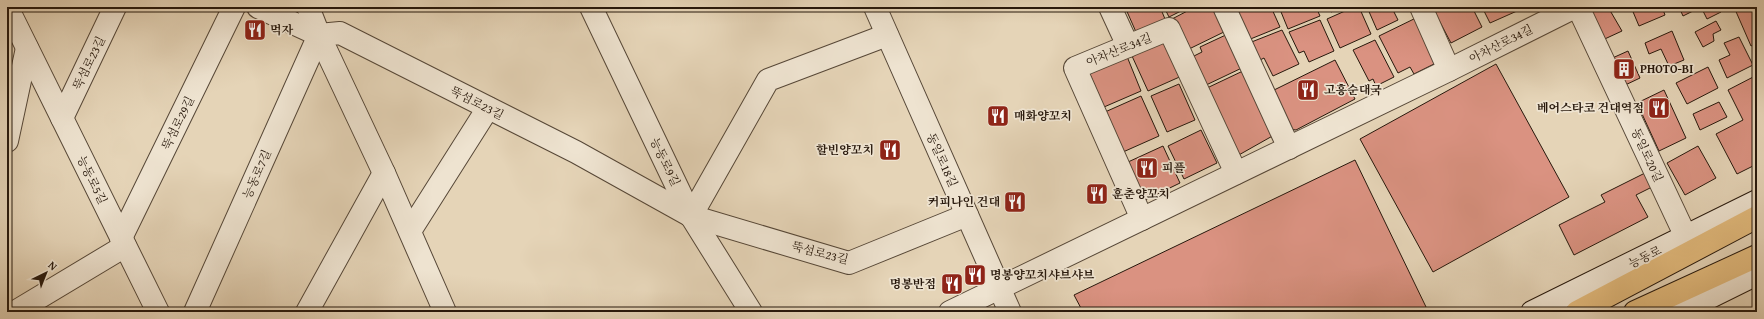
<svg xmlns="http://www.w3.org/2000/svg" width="1764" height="319" viewBox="0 0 1764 319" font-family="'Gentium Book Plus','Noto Serif KR',serif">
  <rect width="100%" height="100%" fill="#e5d4b7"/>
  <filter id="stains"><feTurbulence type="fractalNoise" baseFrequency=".005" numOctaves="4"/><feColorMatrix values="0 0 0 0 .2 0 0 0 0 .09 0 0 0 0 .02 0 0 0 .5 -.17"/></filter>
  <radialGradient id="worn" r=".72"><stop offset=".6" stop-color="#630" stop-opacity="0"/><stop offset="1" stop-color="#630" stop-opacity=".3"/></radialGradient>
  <!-- building -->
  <g fill="#da9281" stroke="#27180c">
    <path d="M1125 7H1160L1165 19 1136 32Z"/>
    <path d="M1164 7H1187V8L1169 17Z"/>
    <path d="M1195 7H1216L1228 30 1187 50 1172 19Z"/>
    <path d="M1236 7H1271L1280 27 1248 40Z"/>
    <path d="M1279 7H1316L1320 16 1288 29Z"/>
    <path d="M1329 7H1344L1331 12Z"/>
    <path d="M1354 7H1359L1371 34 1340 48 1327 19Z"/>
    <path d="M1367 7H1401L1393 10 1398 20 1377 30Z"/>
    <path d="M1432 7H1472L1482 27 1451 43Z"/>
    <path d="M1482 7H1526L1490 23Z"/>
    <path d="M1584 7H1608L1622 31 1596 43Z"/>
    <path d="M1631 7H1662L1665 15 1639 26Z"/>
    <path d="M1679 7H1719L1721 12 1707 19 1701 7 1683 16Z"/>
    <path d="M1734 7H1757V43L1751 46Z"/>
    <path d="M1420 16 1436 63 1414 74 1410 67 1398 73 1379 36Z"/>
    <path d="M1320 20 1334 51 1309 62 1304 51 1299 53 1289 32Z"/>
    <path d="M1716 21 1721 30 1713 34 1714 41 1703 47 1695 32Z"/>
    <path d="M1282 30 1299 64 1273 76 1264 58 1258 61 1249 43Z"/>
    <path d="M1672 31 1684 60 1669 66 1661 49 1649 54 1645 43Z"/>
    <path d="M1230 33 1246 66 1204 86 1190 58 1202 52 1200 47Z"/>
    <path d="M1739 37 1753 65 1727 78 1719 60 1730 55 1724 43Z"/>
    <path d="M1168 40 1184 75 1148 91 1132 56Z"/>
    <path d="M1375 40 1394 77 1376 86 1373 79 1369 81 1353 50Z"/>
    <path d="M1628 51 1640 78 1621 87 1608 60Z"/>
    <path d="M1126 54 1141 91 1104 107 1088 70Z"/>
    <path d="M1335 60 1355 99 1296 130 1289 129 1270 92Z"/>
    <path d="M1496 64 1569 197 1433 272 1360 139Z"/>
    <path d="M1708 67 1718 88 1687 104 1676 83Z"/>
    <path d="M1245 70 1276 134 1237 156 1207 88Z"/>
    <path d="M1757 75V164L1737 174 1716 134 1743 120 1728 90Z"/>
    <path d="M1179 84 1195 120 1167 132 1151 96Z"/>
    <path d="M1664 90 1686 138 1659 151 1637 103Z"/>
    <path d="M1141 96 1159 136 1123 152 1105 112Z"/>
    <path d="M1719 102 1727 117 1700 130 1693 114Z"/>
    <path d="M1201 130 1217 163 1184 179 1168 146Z"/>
    <path d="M1163 146 1180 183 1145 200 1128 162Z"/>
    <path d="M1698 146 1716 178 1685 195 1667 163Z"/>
    <path d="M1355 160 1427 309 1420 312H1083L1074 295Z"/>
    <path d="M1647 172 1654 186 1636 195 1648 217 1574 255 1559 225 1605 202 1601 195Z"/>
  </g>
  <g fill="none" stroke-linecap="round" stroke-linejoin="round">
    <!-- minor casing -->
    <g stroke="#564737" stroke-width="24">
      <g id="minor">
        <path d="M7 7 158 312"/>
        <path d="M258 7 319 35 340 33 576 152 691 216 849 263 967 215"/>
        <path d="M308 7 319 35 384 173 445 312"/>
        <path d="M591 7 691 216 751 312"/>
        <path d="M875 7 1010 312"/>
        <path d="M1110 7 1128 46"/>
        <path d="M1229 7 1225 9 1289 148"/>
        <path d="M1421 7 1449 70"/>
        <path d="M1578 7 1686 237"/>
        <path d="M62 118 115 7"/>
        <path d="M7 141 27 48"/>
        <path d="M691 216 768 80 887 35"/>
        <path d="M1142 219 1075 68 1169 29 1236 173"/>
        <path d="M410 231 488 108"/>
        <path d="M121 238 234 7"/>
        <path d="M15 312 125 246"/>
        <path d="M195 312 319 35"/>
        <path d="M307 312 384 173"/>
        <path d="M950 312 1449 70 1575 7"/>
      </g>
    </g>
    <!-- secondary casing -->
    <g stroke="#27180c" stroke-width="24">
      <g id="secondary">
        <path d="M1532 312 1757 201"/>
        <path d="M1680 312 1757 274"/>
      </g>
    </g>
    <!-- trunk casing -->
    <g stroke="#27180c" stroke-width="24">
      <g id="trunk">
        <path d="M1577 312 1757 217"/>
        <path d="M1635 312 1757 256"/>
      </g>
    </g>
    <!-- minor -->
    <use href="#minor" stroke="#eee3d0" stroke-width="22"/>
    <!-- secondary -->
    <use href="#secondary" stroke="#eee3d0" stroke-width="22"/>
    <!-- trunk -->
    <use href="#trunk" stroke="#e2ba7c" stroke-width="22"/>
  </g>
  <!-- icons -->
  <defs>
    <g id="restaurant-square" transform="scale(1.15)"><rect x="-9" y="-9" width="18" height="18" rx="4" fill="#8f2418" stroke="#eee3d0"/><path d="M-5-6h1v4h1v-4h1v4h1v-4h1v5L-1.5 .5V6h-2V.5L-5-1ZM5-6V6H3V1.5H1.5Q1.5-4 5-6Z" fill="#fff"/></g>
    <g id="building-square" transform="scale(1.15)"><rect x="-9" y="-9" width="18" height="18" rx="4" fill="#8f2418" stroke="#eee3d0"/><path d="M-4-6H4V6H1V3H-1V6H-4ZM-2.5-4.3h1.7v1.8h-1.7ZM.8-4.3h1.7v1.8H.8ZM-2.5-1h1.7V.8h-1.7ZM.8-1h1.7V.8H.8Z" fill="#fff"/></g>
  </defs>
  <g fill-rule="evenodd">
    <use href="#restaurant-square" x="255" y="30"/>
    <use href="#building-square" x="1624" y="69"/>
    <use href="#restaurant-square" x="1308" y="90"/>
    <use href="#restaurant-square" x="1659" y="108"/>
    <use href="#restaurant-square" x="998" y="116"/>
    <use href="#restaurant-square" x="890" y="150"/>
    <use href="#restaurant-square" x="1147" y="168"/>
    <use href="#restaurant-square" x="1097" y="194"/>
    <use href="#restaurant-square" x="1015" y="202"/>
    <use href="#restaurant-square" x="975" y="275"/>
    <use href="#restaurant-square" x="952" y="284"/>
  </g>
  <g text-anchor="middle" stroke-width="3.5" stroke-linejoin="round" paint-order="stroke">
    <!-- poi labels -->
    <g font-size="12" font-weight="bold" fill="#27180c" stroke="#eee3d0" text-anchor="start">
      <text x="270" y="34">먹자</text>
      <text x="1640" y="73">PHOTO-BI</text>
      <text x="1324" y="94">고흥순대국</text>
      <text x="1644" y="112" text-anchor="end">베어스타코 건대역점</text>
      <text x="1014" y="120">매화양꼬치</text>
      <text x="874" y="154" text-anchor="end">할빈양꼬치</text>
      <text x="1162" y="172">피플</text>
      <text x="1112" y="198">훈춘양꼬치</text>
      <text x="1000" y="206" text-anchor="end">커피나인 건대</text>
      <text x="990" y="279">명봉양꼬치샤브샤브</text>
      <text x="936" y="288" text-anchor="end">명봉반점</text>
    </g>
    <!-- street labels -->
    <g font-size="12" fill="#27180c" stroke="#eee3d0">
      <text transform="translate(1501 44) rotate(-27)" y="4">아차산로34길</text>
      <text transform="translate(1119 50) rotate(-22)" y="4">아차산로34길</text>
      <text transform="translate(89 63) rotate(-64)" y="4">뚝섬로23길</text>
      <text transform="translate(477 103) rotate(27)" y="4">뚝섬로23길</text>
      <text transform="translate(178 123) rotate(-64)" y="4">뚝섬로29길</text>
      <text transform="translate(1647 155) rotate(65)" y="4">동일로20길</text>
      <text transform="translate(942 160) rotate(66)" y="4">동일로18길</text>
      <text transform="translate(665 162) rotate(64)" y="4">능동로9길</text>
      <text transform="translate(257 174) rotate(-66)" y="4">능동로7길</text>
      <text transform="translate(92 180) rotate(64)" y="4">능동로5길</text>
      <text transform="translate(820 253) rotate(14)" y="4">뚝섬로23길</text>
      <text transform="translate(1645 257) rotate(-26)" y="4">능동로</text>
    </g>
  </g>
  <!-- margin -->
  <rect width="1764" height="319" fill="none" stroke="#e5d4b7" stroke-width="24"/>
  <rect x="8" y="8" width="1748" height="303" fill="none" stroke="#27180c" stroke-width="2"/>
  <rect x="12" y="12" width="1740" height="295" fill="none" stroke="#27180c"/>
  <!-- north arrow -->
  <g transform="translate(46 273) rotate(43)" stroke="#eee3d0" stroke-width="3" paint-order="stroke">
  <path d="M0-3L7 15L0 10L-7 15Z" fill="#27180c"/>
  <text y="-6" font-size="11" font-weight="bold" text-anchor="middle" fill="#27180c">N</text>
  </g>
  <rect width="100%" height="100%" filter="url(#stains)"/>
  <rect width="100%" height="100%" fill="url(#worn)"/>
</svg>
